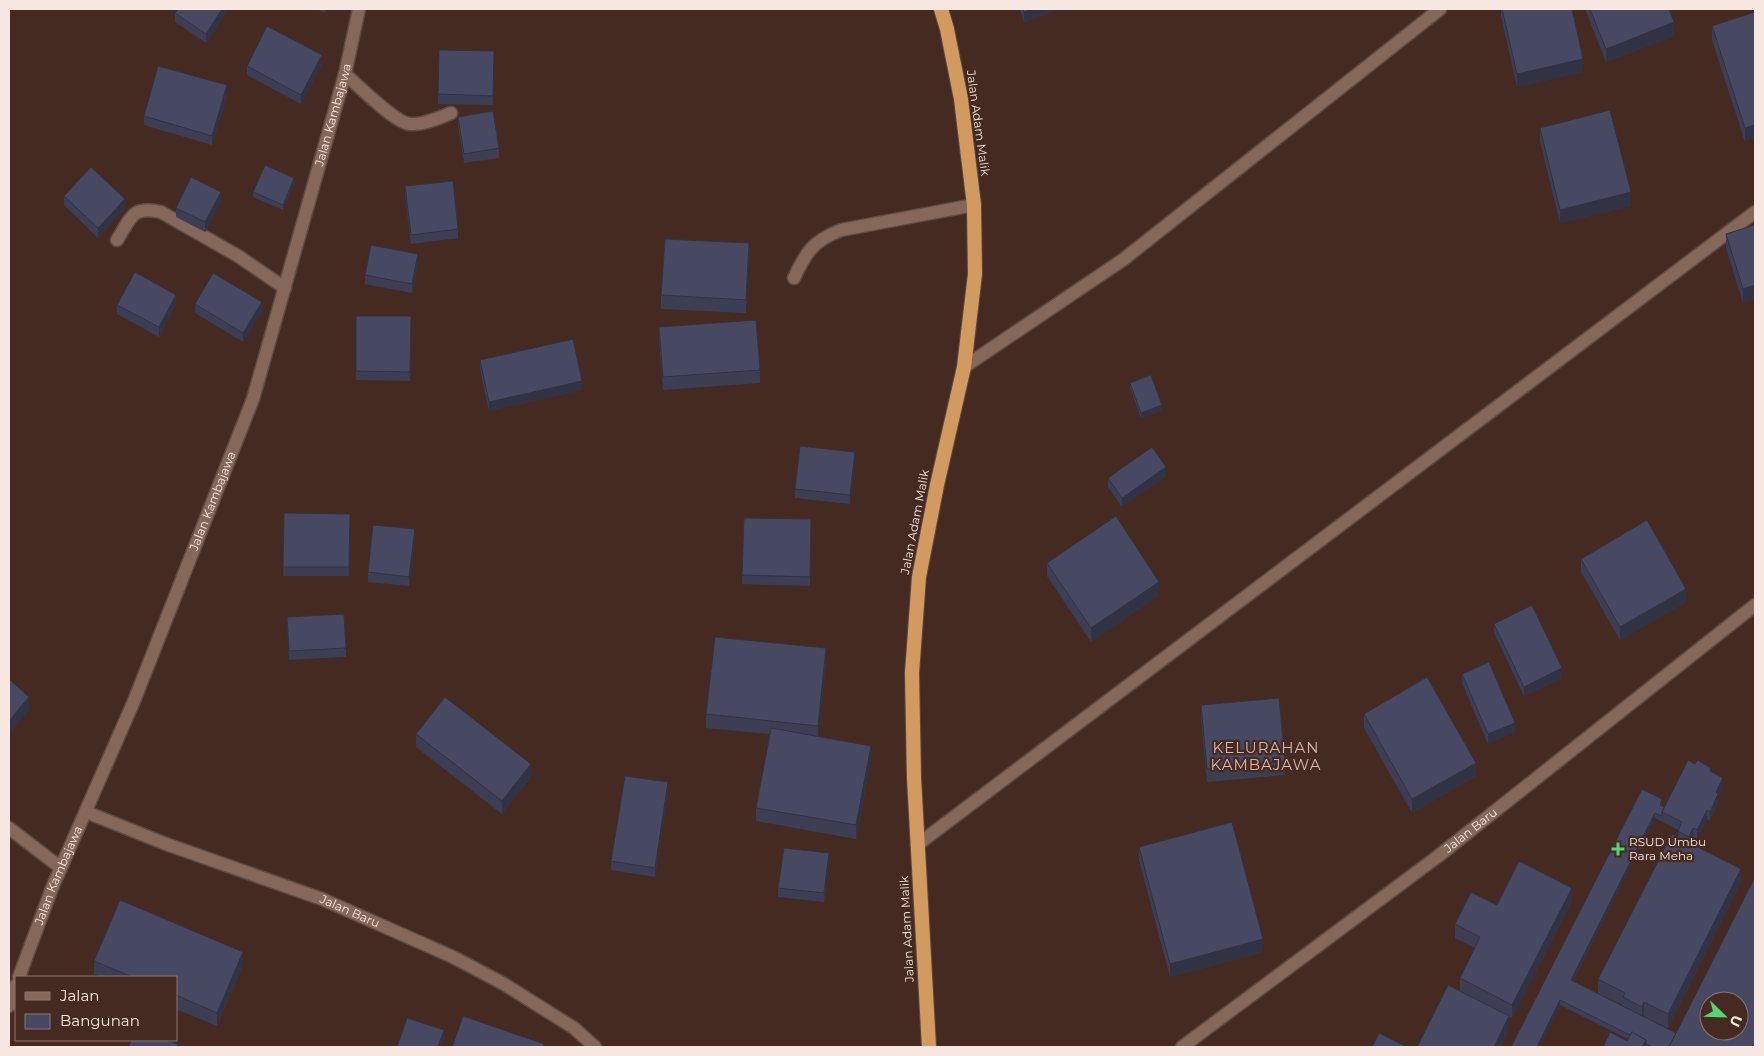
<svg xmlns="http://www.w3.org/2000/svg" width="1764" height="1056" viewBox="0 0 1764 1056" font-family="Montserrat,sans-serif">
  <rect width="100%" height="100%" fill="#452a21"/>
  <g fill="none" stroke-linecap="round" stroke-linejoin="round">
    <!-- service casing -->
    <g stroke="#604a41" stroke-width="15">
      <path id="service" d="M345 74C358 85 395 123 410 124 423 125 439 118 451 113"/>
    </g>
    <!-- minor casing -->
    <g stroke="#604a41" stroke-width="15">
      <g id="minor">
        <path d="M117 240C131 218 132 205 161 212L238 256 285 288"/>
        <path d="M794 278C806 252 813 241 841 230L974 205"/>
        <path d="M964 367 1124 259 1440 9"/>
        <path id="s1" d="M86 812 166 844 322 899 453 957 504 984 550 1013 574 1028 595 1047"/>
        <path d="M9 828 61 868"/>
        <path d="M917 845 1755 212"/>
        <path id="s2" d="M19 977 52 888 134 701 253 399 345 74 359 9"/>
        <path d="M9 1006 16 985"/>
      </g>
    </g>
    <!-- tertiary casing -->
    <g stroke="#604a41" stroke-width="15">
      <g id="tertiary">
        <path id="s3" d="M1182 1047 1437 857 1755 605"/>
      </g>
    </g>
    <!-- trunk casing -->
    <g stroke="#604a41" stroke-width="16">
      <path id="trunk" d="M929 1047 914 778 912 673 919 577 937 485 964 367 975 274 974 205 961 99 947 29 941 9"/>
    </g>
    <!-- service -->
    <use href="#service" stroke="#86675c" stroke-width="12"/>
    <!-- minor -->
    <use href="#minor" stroke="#86675c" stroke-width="12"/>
    <!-- tertiary -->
    <use href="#tertiary" stroke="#86675c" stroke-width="12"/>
    <!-- trunk -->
    <use href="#trunk" stroke="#d29a5f" stroke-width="14"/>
  </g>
  <!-- wall -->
  <g fill="#3d3e54" fill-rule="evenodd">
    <path d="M228 9 206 43 175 22V13Z"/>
    <path d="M316 9H327L325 13Z"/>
    <path d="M1020 9H1060L1024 22Z"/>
    <path d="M1501 9H1502L1583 72 1517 87 1501 16Z"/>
    <path d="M1585 9H1669L1674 36 1606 62Z"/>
    <path d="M1755 12 1745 142 1712 40V26Z"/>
    <path d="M439 50 494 51 493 105 438 104Z"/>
    <path d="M322 64 301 104 247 75V66Z"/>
    <path d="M227 95 212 145 144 125V116Z"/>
    <path d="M458 117 499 148V158L464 163 458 126Z"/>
    <path d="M1540 128 1631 206 1560 223 1540 141Z"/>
    <path d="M294 182 283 210 253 197V192Z"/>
    <path d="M405 186 458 229V238L411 244 405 196Z"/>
    <path d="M64 196 125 208 98 238 64 205Z"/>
    <path d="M221 201 205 232 176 217V208Z"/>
    <path d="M1755 225 1743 303 1726 248V234Z"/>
    <path d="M749 256 746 313 661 309V295Z"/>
    <path d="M418 263 412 293 365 284V275Z"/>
    <path d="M176 304 159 337 117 314V305Z"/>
    <path d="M195 304 262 311 243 342 195 313Z"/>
    <path d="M356 316H411L410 381 356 380Z"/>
    <path d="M659 327 760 370V383L663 390 659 340Z"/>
    <path d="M480 360 582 390 489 411 480 369Z"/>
    <path d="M1130 383 1162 410 1141 418 1130 388Z"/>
    <path d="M855 461 850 504 795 498V489Z"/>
    <path d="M1166 476 1122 507 1108 487V478Z"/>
    <path d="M284 513 350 514 349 576H283Z"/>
    <path d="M744 518 811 519 810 586 742 584Z"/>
    <path d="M415 538 409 586 368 582V572Z"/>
    <path d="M1581 559 1686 602 1620 640 1581 572Z"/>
    <path d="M1047 563 1159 595 1091 642 1047 576Z"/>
    <path d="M287 617 346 648V657L289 660Z"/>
    <path d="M1494 624 1562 678 1524 696 1494 633Z"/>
    <path d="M826 661 818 737 871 759 856 839 756 821V808L770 734 706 728V714Z"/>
    <path d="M1462 674 1515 732 1488 744 1462 683Z"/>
    <path d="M1201 705 1285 761V775L1207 782 1201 718Z"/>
    <path d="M1364 714 1476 776 1412 813 1364 728Z"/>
    <path d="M416 734 531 777 502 814 416 747Z"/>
    <path d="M1711 772 1723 787 1718 796V803L1710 821 1707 819 1697 839 1693 837 1690 843 1741 882 1668 1028 1644 1016 1676 1033 1755 1047H1603L1627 1041 1628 1039 1560 1005 1539 1047 1642 789 1662 804 1661 805 1664 807ZM1655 818 1678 830V837L1598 979V993L1623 1005V1006L1573 981Z"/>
    <path d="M668 791 655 877 611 870V861Z"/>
    <path d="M1139 847 1263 952 1170 977 1139 860Z"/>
    <path d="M829 862 824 902 778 897V888Z"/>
    <path d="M1572 901 1512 1018 1509 1017V1029L1500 1047H1417L1460 991V978L1475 948 1455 938V924L1497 905Z"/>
    <path d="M94 961 243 965 217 1026 176 1009V977H102L94 974Z"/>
  </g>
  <!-- shaded-wall -->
  <g fill="#323245">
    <path d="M222 9H228L206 43V34Z"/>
    <path d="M1034 9H1060L1024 22V12Z"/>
    <path d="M1674 22V36L1606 62V49Z"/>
    <path d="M322 55V64L301 104V95Z"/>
    <path d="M1583 59V72L1517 87V74Z"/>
    <path d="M227 85V95L212 145V136Z"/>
    <path d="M1755 125V138L1745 142V128Z"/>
    <path d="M294 178V182L283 210V205Z"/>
    <path d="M221 192V201L205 232V222Z"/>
    <path d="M1631 192V206L1560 223V210Z"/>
    <path d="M125 199V208L98 238V228Z"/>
    <path d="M749 243V256L746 313V300Z"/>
    <path d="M418 254V263L412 293V284Z"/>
    <path d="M1755 285V299L1743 303V289Z"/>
    <path d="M176 295V304L159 337V327Z"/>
    <path d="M262 302V311L243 342V333Z"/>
    <path d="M582 381V390L489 411V402Z"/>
    <path d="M1162 405V410L1141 418V413Z"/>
    <path d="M855 452V461L850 504V495Z"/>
    <path d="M1166 467V476L1122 507V498Z"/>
    <path d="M415 529V538L409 586V577Z"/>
    <path d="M1159 582V595L1091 642V628Z"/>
    <path d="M1686 589V602L1620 640V627Z"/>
    <path d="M826 648V661L818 740V726Z"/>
    <path d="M1562 668V678L1524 696V687Z"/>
    <path d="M29 697V710L9 734V721Z"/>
    <path d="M1515 723V732L1488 744V734Z"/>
    <path d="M871 746V759L856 839V825Z"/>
    <path d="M1476 763V776L1412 813V799Z"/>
    <path d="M531 764V777L502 814V801Z"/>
    <path d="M1723 778V787L1718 796V803L1710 821V812L1716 792Z"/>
    <path d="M668 782V791L655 877V868Z"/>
    <path d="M1707 810V819L1697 839V830Z"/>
    <path d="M1655 813V818L1571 984V980Z"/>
    <path d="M1693 828V837L1689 846V837Z"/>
    <path d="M829 853V862L824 902V893Z"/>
    <path d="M1741 869V882L1668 1028V1014Z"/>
    <path d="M1572 888V901L1512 1018V1005Z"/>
    <path d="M1263 939V952L1170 977V964Z"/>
    <path d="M243 952V965L217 1026V1013Z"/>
    <path d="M1560 1000V1005L1539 1047H1537Z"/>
    <path d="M1644 1002V1016L1642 1020V1007Z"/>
    <path d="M1509 1016V1029L1500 1047H1494Z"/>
    <path d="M444 1030V1039L441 1047H438Z"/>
    <path d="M1646 1040V1047H1642Z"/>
  </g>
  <!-- building -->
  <g fill="#474862" stroke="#323245" fill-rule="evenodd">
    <path d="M178 9H222L206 34 175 13Z"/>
    <path d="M1023 9H1034L1024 12Z"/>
    <path d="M1502 9H1572L1583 59 1517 74Z"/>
    <path d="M1590 9H1669L1674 22 1606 49Z"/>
    <path d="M1755 12V125L1745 128 1712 26Z"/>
    <path d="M267 26 322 55 301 95 247 66Z"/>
    <path d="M439 50 494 51 493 96 438 94Z"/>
    <path d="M158 66 227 85 212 136 144 116Z"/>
    <path d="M1610 110 1631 192 1560 210 1540 128Z"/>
    <path d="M493 111 499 148 464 154 458 117Z"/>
    <path d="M265 165 294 178 283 205 253 192Z"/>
    <path d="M91 167 125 199 98 228 64 196Z"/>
    <path d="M191 177 221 192 205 222 176 208Z"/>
    <path d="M453 181 458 229 411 235 405 186Z"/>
    <path d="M1755 225V285L1743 289 1726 234Z"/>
    <path d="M665 239 749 243 746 300 661 295Z"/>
    <path d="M371 245 418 254 412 284 365 275Z"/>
    <path d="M135 272 176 295 159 327 117 305Z"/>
    <path d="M213 273 262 302 243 333 195 304Z"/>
    <path d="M356 316H411L410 372 356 371Z"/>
    <path d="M756 320 760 370 663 377 659 327Z"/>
    <path d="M573 339 582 381 489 402 480 360Z"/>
    <path d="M1151 375 1162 405 1141 413 1130 383Z"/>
    <path d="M800 446 855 452 850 495 795 489Z"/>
    <path d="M1152 447 1166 467 1122 498 1108 478Z"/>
    <path d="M284 513 350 514 349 567H283Z"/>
    <path d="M1116 516 1159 582 1091 628 1047 563Z"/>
    <path d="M744 518 811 519 810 577 742 575Z"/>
    <path d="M1647 520 1686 589 1620 627 1581 559Z"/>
    <path d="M373 525 415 529 409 577 368 572Z"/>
    <path d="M1532 605 1562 668 1524 687 1494 624Z"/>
    <path d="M344 614 346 648 289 651 287 617Z"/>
    <path d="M715 637 826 648 818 726 706 714Z"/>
    <path d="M1489 662 1515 723 1488 734 1462 674Z"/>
    <path d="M1427 677 1476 763 1412 799 1364 714Z"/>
    <path d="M9 679 29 697 9 721Z"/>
    <path d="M445 697 531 764 502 801 416 734Z"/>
    <path d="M1279 698 1285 761 1207 769 1201 705Z"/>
    <path d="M771 728 871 746 856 825 756 808Z"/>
    <path d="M1688 760 1695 764 1697 760 1711 768 1710 771 1723 778 1716 792 1718 794 1710 812 1707 810 1697 830 1693 828 1689 837 1678 831 1682 822 1662 812Z"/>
    <path d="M625 776 668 782 655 868 611 861Z"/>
    <path d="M1642 789 1662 799 1660 805 1664 807 1662 812V816L1655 813 1571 980 1676 1033 1669 1047H1653L1646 1044V1040L1632 1032 1630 1035 1560 1000 1537 1047H1511Z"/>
    <path d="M1232 822 1263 939 1170 964 1139 847Z"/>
    <path d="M1672 834 1741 869 1668 1014 1644 1002 1642 1007 1623 997 1625 993 1598 979Z"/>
    <path d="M784 848 829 853 824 893 778 888Z"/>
    <path d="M1519 861 1572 888 1512 1005 1460 978 1480 937 1455 924 1471 892 1497 905Z"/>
    <path d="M1755 877V1047H1669ZM1709 1001H1739V1031H1709Z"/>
    <path d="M120 900 243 952 217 1013 176 995V977H133L94 961Z"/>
    <path d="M1448 985 1509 1016 1494 1047H1417Z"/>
    <path d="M463 1016 544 1044 543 1047H452Z"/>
    <path d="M407 1018 444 1030 438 1047H397Z"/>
    <path d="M1610 1032 1627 1041 1632 1032 1646 1040 1642 1047H1603Z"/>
    <path d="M1379 1033 1407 1047H1372Z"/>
    <path d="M131 1040H165L178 1044 177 1047H129Z"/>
  </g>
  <!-- markers -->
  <path fill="#54d672" stroke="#452a21" stroke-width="2" d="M1615.5 841.5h5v5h5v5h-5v5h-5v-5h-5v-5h5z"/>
  <g text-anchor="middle" stroke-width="4.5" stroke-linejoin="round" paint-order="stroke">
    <!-- street labels -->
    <g font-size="12" fill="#f9e8e1" stroke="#452a21">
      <text dy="4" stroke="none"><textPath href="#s2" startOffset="919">Jalan Kambajawa</textPath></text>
      <text transform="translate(978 123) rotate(82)" y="4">Jalan Adam Malik</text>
      <text dy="4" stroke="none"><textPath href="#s2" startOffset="514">Jalan Kambajawa</textPath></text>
      <text transform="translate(915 522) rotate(-79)" y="4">Jalan Adam Malik</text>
      <text dy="4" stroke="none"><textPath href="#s3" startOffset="361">Jalan Baru</textPath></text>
      <text dy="4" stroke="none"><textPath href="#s2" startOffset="109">Jalan Kambajawa</textPath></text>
      <text dy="4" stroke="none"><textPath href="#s1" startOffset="282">Jalan Baru</textPath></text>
      <text transform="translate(907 929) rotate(-93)" y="4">Jalan Adam Malik</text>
    </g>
    <!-- poi labels -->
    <g font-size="12" fill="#f9e8e1" stroke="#452a21" text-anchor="start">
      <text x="1629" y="846">RSUD Umbu<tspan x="1629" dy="14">Rara Meha</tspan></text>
    </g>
    <!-- quarter labels -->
    <g font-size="15" letter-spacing="1" fill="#d8b6aa" stroke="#452a21">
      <text x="1266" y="753">KELURAHAN<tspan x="1266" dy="17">KAMBAJAWA</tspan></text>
    </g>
  </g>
  <!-- border -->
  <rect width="1764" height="1056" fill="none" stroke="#f9e8e1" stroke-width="20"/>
  <!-- legend -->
  <rect x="15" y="976" width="162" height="65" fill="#452a21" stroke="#8d766e"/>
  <rect x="25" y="992" width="25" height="8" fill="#86675c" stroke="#8d766e"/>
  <text x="60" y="1001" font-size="15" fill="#f9e8e1">Jalan</text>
  <rect x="25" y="1014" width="25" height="15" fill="#474862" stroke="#8d766e"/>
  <text x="60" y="1026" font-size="15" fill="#f9e8e1">Bangunan</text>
  <!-- north arrow -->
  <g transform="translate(1724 1016) rotate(113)"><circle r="24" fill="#452a21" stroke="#8d766e"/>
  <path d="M0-4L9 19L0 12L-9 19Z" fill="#54d672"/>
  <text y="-8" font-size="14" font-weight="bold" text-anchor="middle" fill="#f9e8e1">U</text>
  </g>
</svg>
